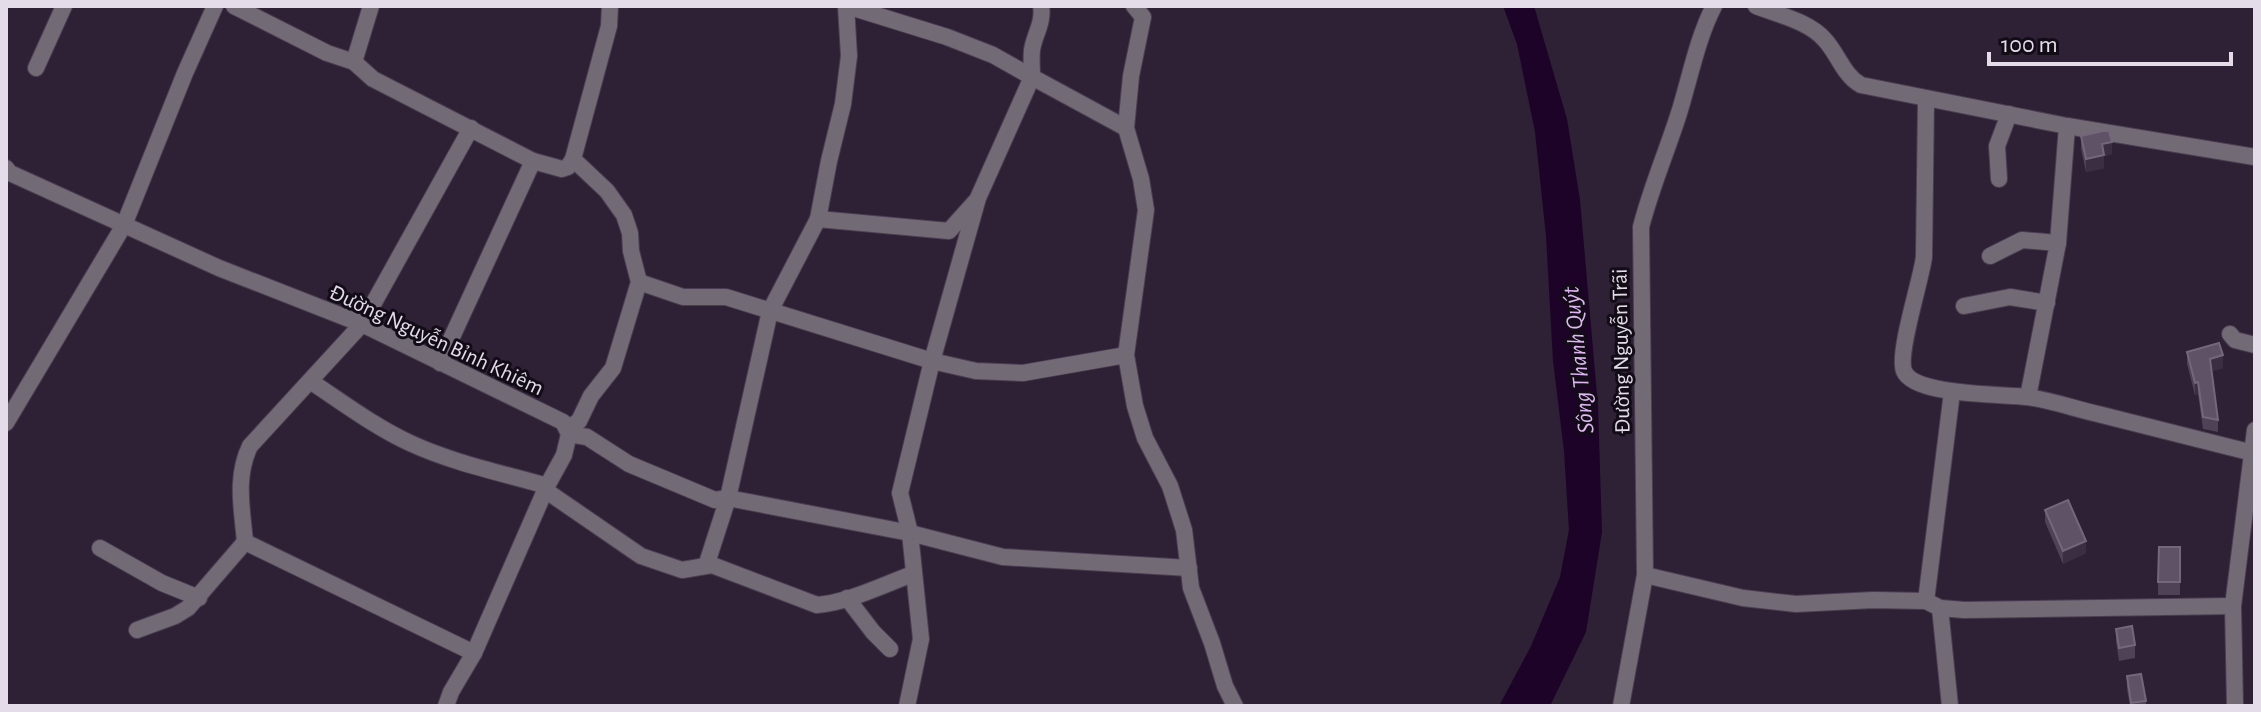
<svg xmlns="http://www.w3.org/2000/svg" width="2261" height="712" viewBox="0 0 2261 712" font-family="'Alegreya Sans',sans-serif">
  <rect width="100%" height="100%" fill="#2e2035"/>
  <!-- water -->
  <path fill="#1d0328" d="M1503 6H1534L1567 119 1580 200 1598 406 1602 532 1586 632 1550 706H1499L1531 646 1560 577 1569 530 1564 451 1553 361 1546 236 1535 132 1517 44Z"/>
  <g fill="none" stroke-linecap="round" stroke-linejoin="round">
    <!-- minor casing -->
    <g stroke="#4b3e52" stroke-width="18">
      <g id="minor">
        <path d="M234 6 327 53 354 62 373 79 533 161 562 169 568 167 573 159 609 26 610 6"/>
        <path d="M846 6 849 56 843 104 829 161 818 219 770 311 728 498 708 560 712 565 817 605C847 603 885 584 913 574"/>
        <path d="M847 6 947 37 993 55 1032 77 978 198 932 361 900 493 910 533 921 639 907 706"/>
        <path d="M1041 6C1044 23 1034 35 1032 50 1031 59 1032 68 1032 77L1126 128"/>
        <path d="M1134 6 1143 17 1131 76 1126 128 1141 179 1146 210 1126 355 1135 406 1145 438 1170 486 1184 530 1191 588 1212 643 1225 686 1235 706"/>
        <path d="M1756 6C1778 15 1809 21 1825 40 1838 54 1844 76 1861 85L2067 126 2255 157"/>
        <path d="M354 62 371 6"/>
        <path d="M36 68 64 6"/>
        <path d="M1926 99 1924 257C1921 281 1897 353 1904 371 1914 396 2003 394 2027 397 2051 400 2075 409 2098 414 2150 427 2201 440 2253 453"/>
        <path d="M471 128 362 324 250 446C235 477 242 508 245 542L474 653"/>
        <path d="M6 168 10 173 219 268 362 324 563 422 569 434 564 455 547 486 474 653 451 692 446 706"/>
        <path d="M1999 179 1997 146 2009 114"/>
        <path d="M818 219 949 231 975 202"/>
        <path d="M1990 256 2022 240 2058 243"/>
        <path d="M639 282 683 297H726L932 361 976 371 1023 373 1126 355"/>
        <path d="M1964 306 2010 297 2047 303"/>
        <path d="M2230 334 2235 340 2255 345"/>
        <path d="M440 363 533 161"/>
        <path d="M310 381C342 402 375 427 410 443 453 463 502 473 547 486"/>
        <path d="M2028 397 2058 243 2067 126"/>
        <path d="M6 423 124 225 185 73 215 6"/>
        <path d="M568 428 579 421 591 396 613 368 639 282 631 251 630 233 624 215 607 191 573 159"/>
        <path d="M569 434 587 437 629 464 715 500 728 498 910 533 1003 557 1189 568"/>
        <path d="M545 490 641 556 682 570 712 565"/>
        <path d="M100 548 162 583 199 598"/>
        <path d="M1645 575 1743 598 1796 604 1873 600 1926 601 1940 608 1964 610 2233 606"/>
        <path d="M847 598 873 632 890 649"/>
        <path d="M1926 601 1952 392"/>
        <path d="M1940 608 1950 706"/>
        <path d="M137 630 175 616 188 608 245 542"/>
        <path d="M1621 706 1645 575 1641 227C1651 188 1667 151 1679 113 1690 78 1697 39 1714 6"/>
        <path d="M2235 706 2233 606 2255 430"/>
      </g>
    </g>
    <!-- minor -->
    <use href="#minor" stroke="#726b76" stroke-width="16"/>
  </g>
  <!-- wall -->
  <g fill="#4f4156">
    <path d="M2081 136 2112 154 2104 156V168L2086 172 2081 149Z"/>
    <path d="M2187 352 2223 368 2212 371 2218 420V432L2203 429 2198 394 2195 395 2187 364Z"/>
    <path d="M2045 510 2086 553 2063 564 2045 522Z"/>
    <path d="M2180 547V595H2158V582Z"/>
    <path d="M2116 629 2135 645V658L2119 661 2116 641Z"/>
    <path d="M2127 676 2146 701V706H2130L2127 689Z"/>
  </g>
  <!-- shaded-wall -->
  <g fill="#3b2d42">
    <path d="M2112 142V154L2104 156V168L2086 172V159L2102 144Z"/>
    <path d="M2223 355V368L2210 372V359Z"/>
    <path d="M2198 382V394L2195 395V383Z"/>
    <path d="M2086 541V553L2063 564V551Z"/>
  </g>
  <!-- building -->
  <g fill="#5f5166" stroke="#74677b" stroke-width="2">
    <path d="M2103 131H2109L2112 142 2102 144 2104 155 2086 159 2081 136Z"/>
    <path d="M2219 343 2223 355 2210 359 2218 420 2203 417 2198 382 2195 383 2187 352Z"/>
    <path d="M2068 500 2086 541 2063 551 2045 510Z"/>
    <path d="M2159 547H2180V582H2158Z"/>
    <path d="M2132 626 2135 645 2119 648 2116 629Z"/>
    <path d="M2141 674 2146 701 2131 703 2127 676Z"/>
  </g>
  <g text-anchor="middle" stroke-width="6" stroke-linejoin="round" paint-order="stroke">
    <!-- street labels -->
    <g font-size="22" fill="#e5dcea" stroke="#120c16">
      <text transform="translate(437 339) rotate(25)" y="8">Đường Nguyễn Bỉnh Khiêm</text>
      <text transform="translate(1620 351) rotate(-91)" y="8">Đường Nguyễn Trãi</text>
    </g>
    <!-- water labels -->
    <g font-size="24" font-style="italic" fill="#dfb6f4" stroke="#120c16">
      <text transform="translate(1578 360) rotate(-96)" y="8">Sông Thanh Quýt</text>
    </g>
  </g>
  <!-- border -->
  <rect width="2261" height="712" fill="none" stroke="#e5dcea" stroke-width="16"/>
  <!-- scale -->
  <path d="M1989 52v12h242v-12" fill="none" stroke="#e5dcea" stroke-width="4"/>
  <text x="2001" y="52" font-size="24" fill="#e5dcea" stroke="#120c16" stroke-width="6" paint-order="stroke">100 m</text>
</svg>
